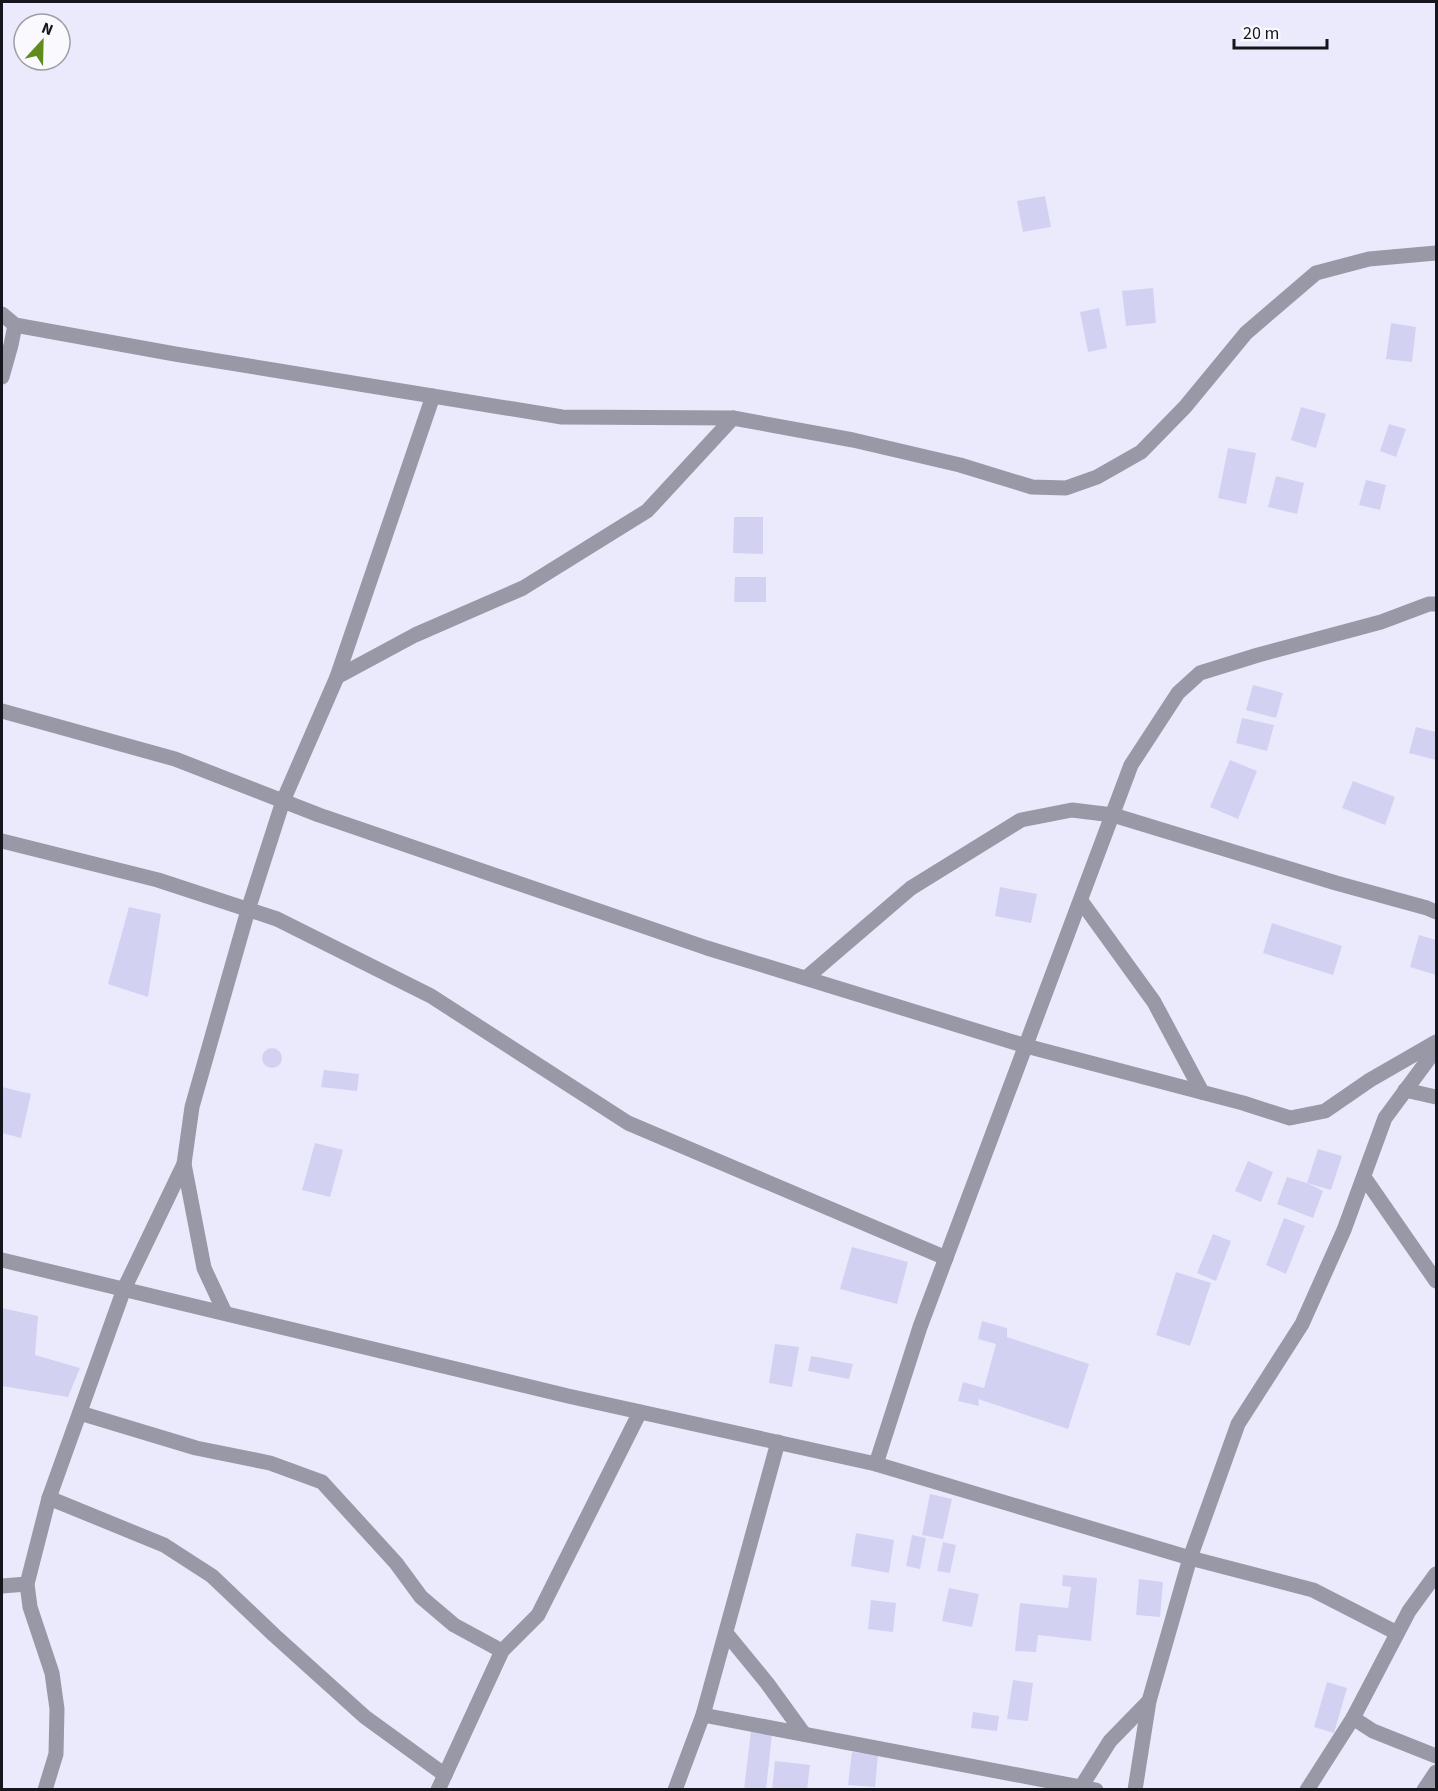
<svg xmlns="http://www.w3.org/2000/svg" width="1438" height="1791" viewBox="0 0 1438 1791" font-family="'Source Sans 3',sans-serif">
  <rect width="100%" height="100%" fill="#ebeafd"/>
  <!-- building -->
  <g fill="#d3d1f2">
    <path d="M1045 196 1051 227 1023 232 1017 201Z"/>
    <path d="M1153 288 1156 323 1126 326 1122 291Z"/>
    <path d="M1099 308 1107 348 1088 352 1080 312Z"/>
    <path d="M1391 323 1416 327 1412 362 1386 359Z"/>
    <path d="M1301 407 1326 414 1316 448 1291 440Z"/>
    <path d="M1389 424 1406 429 1396 457 1380 451Z"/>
    <path d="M1228 448 1256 453 1246 504 1218 498Z"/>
    <path d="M1276 476 1304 483 1297 514 1268 507Z"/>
    <path d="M1366 480 1386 485 1380 510 1359 505Z"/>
    <path d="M734 517H763V554L733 553Z"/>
    <path d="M735 577H766V602H734Z"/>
    <path d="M1253 685 1283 693 1276 718 1246 710Z"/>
    <path d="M1242 718 1274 725 1267 751 1236 743Z"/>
    <path d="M1416 727 1436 732V760L1409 753Z"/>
    <path d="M1230 760 1257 771 1238 819 1210 807Z"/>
    <path d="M1353 781 1395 797 1385 825 1342 808Z"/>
    <path d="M1000 887 1037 894 1031 923 995 916Z"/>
    <path d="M129 907 161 914 148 997 108 984Z"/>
    <path d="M1272 923 1342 946 1333 975 1263 953Z"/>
    <path d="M1419 935 1436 940V975L1410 967Z"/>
    <circle cx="272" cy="1058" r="10"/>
    <path d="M324 1070 359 1074 357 1091 321 1087Z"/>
    <path d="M2 1087 31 1094 21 1138 2 1133Z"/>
    <path d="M315 1143 343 1150 330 1197 302 1190Z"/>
    <path d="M1318 1149 1342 1156 1331 1190 1307 1183Z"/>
    <path d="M1248 1161 1273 1172 1261 1202 1235 1191Z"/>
    <path d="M1287 1177 1307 1183 1323 1191 1313 1218 1277 1204Z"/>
    <path d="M1284 1218 1305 1226 1286 1274 1266 1265Z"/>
    <path d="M1213 1234 1231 1241 1216 1281 1197 1273Z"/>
    <path d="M852 1247 908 1262 897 1304 840 1289Z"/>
    <path d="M1176 1272 1211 1283 1190 1346 1156 1335Z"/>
    <path d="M2 1308 38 1316 35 1355 80 1368 68 1397 2 1386Z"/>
    <path d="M982 1321 1007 1328V1337L1089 1364 1068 1429 978 1399 979 1406 958 1401 963 1382 984 1388 996 1344 978 1339Z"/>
    <path d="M775 1344 799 1347 792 1387 769 1383Z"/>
    <path d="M811 1356 853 1364 849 1379 808 1371Z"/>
    <path d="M930 1494 952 1499 943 1539 922 1535Z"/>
    <path d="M856 1533 894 1540 889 1573 851 1566Z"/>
    <path d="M912 1535 926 1538 920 1569 906 1566Z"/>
    <path d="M943 1542 956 1545 950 1573 937 1571Z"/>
    <path d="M1063 1575 1097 1578 1091 1641 1038 1635 1036 1652 1015 1651 1020 1603 1068 1608 1071 1587 1062 1586Z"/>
    <path d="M1139 1579 1163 1582 1160 1617 1136 1615Z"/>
    <path d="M949 1588 979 1594 972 1627 942 1621Z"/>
    <path d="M871 1600 896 1603 893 1632 868 1629Z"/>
    <path d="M1013 1680 1033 1683 1028 1721 1007 1719Z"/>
    <path d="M1327 1682 1347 1688 1334 1733 1314 1727Z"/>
    <path d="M973 1712 999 1716 997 1731 971 1728Z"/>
    <path d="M751 1731 772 1734 766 1790H744Z"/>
    <path d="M852 1752 878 1755 875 1787 848 1785Z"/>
    <path d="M775 1761 810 1765 807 1790H772Z"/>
  </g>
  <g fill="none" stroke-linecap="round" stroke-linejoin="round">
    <!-- street -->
    <g stroke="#9998a6" stroke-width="15">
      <path d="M2 314 15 325 175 354 562 417 733 418 853 440 960 465 1032 487 1066 488 1097 477 1141 452 1185 407 1246 333 1316 273 1369 259 1436 253"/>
      <path d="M2 377 11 345 15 325"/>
      <path d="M337 677 415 635 523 588 647 511 733 418"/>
      <path d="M2 711 175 759 319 815 707 948 1026 1046 1243 1103 1290 1118 1325 1111 1370 1080 1436 1042"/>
      <path d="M2 841 158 880 277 919 431 996 628 1123 946 1258"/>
      <path d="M1081 901 1154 1002 1202 1092"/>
      <path d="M806 978 911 888 1021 820 1072 810 1113 815 1336 883 1427 908 1436 912"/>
      <path d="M1405 1090 1436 1097"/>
      <path d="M184 1164 204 1268 225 1313"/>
      <path d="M1364 1177 1436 1281"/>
      <path d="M2 1260 568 1396 876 1464"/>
      <path d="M80 1413 196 1448 270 1463 322 1482 396 1563 421 1597 454 1625 502 1651"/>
      <path d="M49 1498 164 1545 212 1576 274 1635 365 1717 445 1775"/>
      <path d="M2 1586 27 1584"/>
      <path d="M726 1633 767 1683 804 1734"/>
      <path d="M1397 1633 1313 1590 1190 1558 876 1464 920 1327 1131 765 1178 693 1200 673 1258 655 1381 622 1429 604H1436"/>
      <path d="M703 1715 1096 1790"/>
      <path d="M1353 1718 1373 1731 1436 1756"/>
      <path d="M1081 1787 1110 1741 1149 1701"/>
      <path d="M45 1790 56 1754 57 1709 52 1673 30 1607 27 1584 49 1498 124 1289 184 1164 192 1107 248 910 283 801 337 677 433 396"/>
      <path d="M438 1790 502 1651 538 1615 640 1412"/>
      <path d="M675 1790 703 1715 778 1442"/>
      <path d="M1135 1790 1149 1701 1190 1558 1238 1424 1302 1324 1344 1230 1385 1118 1436 1049"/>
      <path d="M1307 1790 1353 1718 1409 1611 1436 1574"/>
      <path d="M1424 1790 1436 1772"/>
    </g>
  </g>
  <!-- border -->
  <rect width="1438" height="1791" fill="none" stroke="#15151d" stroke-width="6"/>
  <!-- north arrow -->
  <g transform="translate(42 42) rotate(22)"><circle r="28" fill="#f9f9fe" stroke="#9e9ea4" stroke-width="1.5"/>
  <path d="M0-4.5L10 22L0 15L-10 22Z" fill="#5f8c1d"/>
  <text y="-9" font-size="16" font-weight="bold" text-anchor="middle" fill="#15151d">N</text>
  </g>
  <!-- scale -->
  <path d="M1234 39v9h93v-9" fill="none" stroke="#15151d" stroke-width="3"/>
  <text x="1243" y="39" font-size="18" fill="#15151d" stroke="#f9f9fe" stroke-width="4.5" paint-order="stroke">20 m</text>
</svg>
